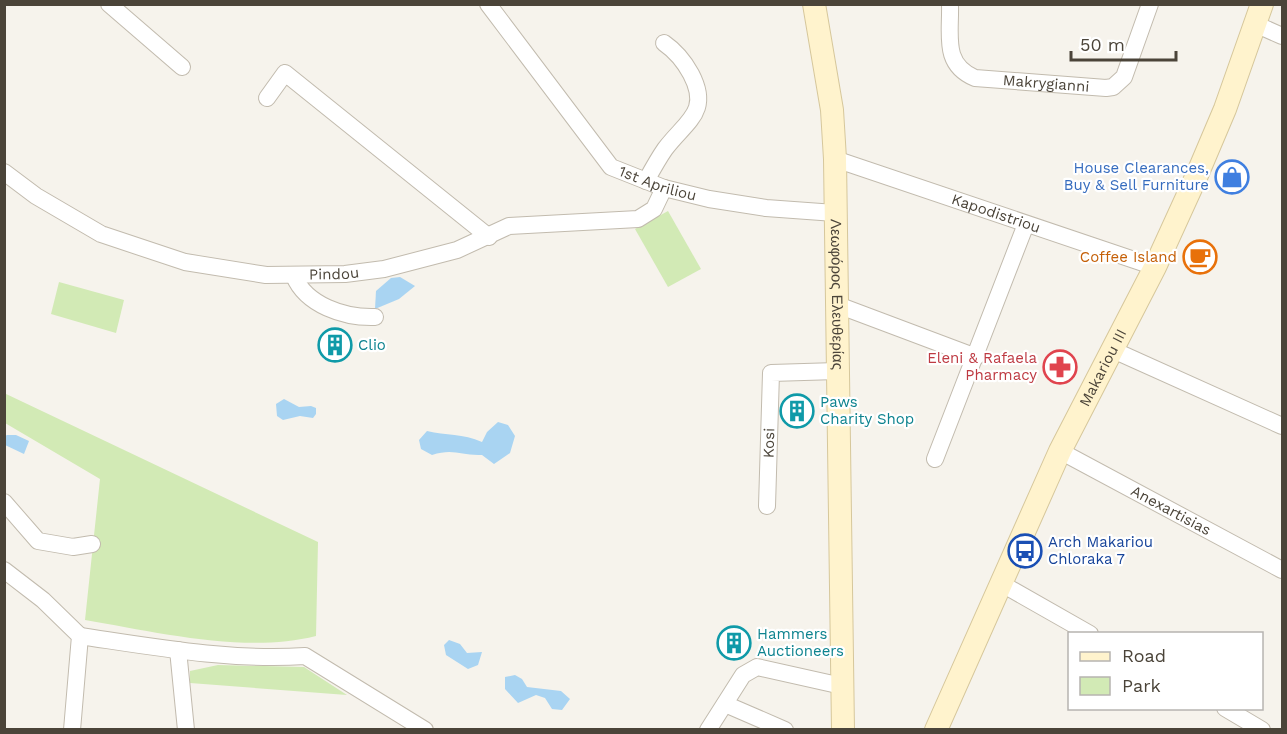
<svg xmlns="http://www.w3.org/2000/svg" width="1287" height="734" viewBox="0 0 1287 734" font-family="'Work Sans',sans-serif">
  <rect width="100%" height="100%" fill="#f6f3ec"/>
  <!-- green -->
  <g fill="#d2eab5">
    <path d="M668 211 701 269 668 287 635 229Z"/>
    <path d="M59 282 124 300 116 333 51 314Z"/>
    <path d="M4 393 318 542 316 636C246 654 156 632 85 620L100 479 5 423Z"/>
    <path d="M218 665 304 667 347 695 190 683V671Z"/>
  </g>
  <!-- water -->
  <g fill="#a9d4f2">
    <path d="M400 277 415 286 399 299 375 309 376 291 391 278Z"/>
    <path d="M284 399 299 407 311 406 316 408V414L313 418 300 416 283 420 277 416 276 404Z"/>
    <path d="M498 422 508 425 515 436 510 453 494 464 482 455C461 456 454 448 432 455L421 449 419 440 427 431C446 436 463 433 482 442L487 432Z"/>
    <path d="M7 435H16L29 441 24 454 5 445V436Z"/>
    <path d="M449 640 460 644 467 653 482 652 478 665 468 669 446 655 444 645Z"/>
    <path d="M515 675 522 679 527 687 561 691 570 699 562 710 552 709 545 698 536 695 518 703 505 689V677Z"/>
  </g>
  <g fill="none" stroke-linecap="round" stroke-linejoin="round">
    <!-- minor casing -->
    <g stroke="#c2bbae" stroke-width="18">
      <g id="minor">
        <path d="M109 4 182 67"/>
        <path id="s1" d="M488 4 611 167 664 188 709 199 766 208 835 213"/>
        <path id="s2" d="M950 4C951 35 942 64 975 78L1106 88 1113 87 1124 77 1150 4"/>
        <path d="M1255 24 1282 36"/>
        <path d="M267 98 285 73 489 237"/>
        <path id="s3" d="M835 159 1155 267"/>
        <path id="s4" d="M4 172 36 196 101 234 185 262 266 275 345 274 384 269 457 250 509 226 638 219 654 209 664 188"/>
        <path d="M646 181C652 170 658 159 665 149 686 121 711 112 691 74 684 61 677 52 664 43"/>
        <path d="M294 276C306 305 344 318 375 317"/>
        <path d="M835 304 976 357"/>
        <path d="M1113 350 1282 426"/>
        <path id="s5" d="M1060 451 1282 570"/>
        <path d="M935 459 1026 224"/>
        <path d="M4 502 38 541 73 547 92 544"/>
        <path id="s6" d="M767 506 771 373 837 371"/>
        <path d="M4 570 43 600 80 636 72 730"/>
        <path d="M1002 584 1090 634"/>
        <path d="M80 636C154 647 230 661 305 656L425 730"/>
        <path d="M178 650 186 730"/>
        <path d="M725 704 785 730"/>
        <path d="M1225 708 1262 730"/>
        <path d="M708 730 743 675 757 667 842 686"/>
      </g>
    </g>
    <!-- secondary casing -->
    <g stroke="#d6c79b" stroke-width="24">
      <g id="secondary">
        <path id="s7" d="M814 4 832 110 835 159 843 730"/>
        <path id="s8" d="M936 730 1060 451 1155 267 1197 175 1225 109 1262 4"/>
      </g>
    </g>
    <!-- minor -->
    <use href="#minor" stroke="#fff" stroke-width="16"/>
    <!-- secondary -->
    <use href="#secondary" stroke="#fff3cd" stroke-width="22"/>
  </g>
  <!-- icons -->
  <defs>
    <g id="shop-ring" transform="scale(1.725)"><circle r="9.5" fill="#fff" stroke="#3f7fe0" stroke-width="1.5"/><path d="M-5-2.5h2.3a2.7 3.5 0 0 1 5.4 0H5L5.5 6h-11ZM-1.5-2.5h3a1.5 2.3 0 0 0-3 0Z" fill="#3f7fe0"/></g>
    <g id="cafe-ring" transform="scale(1.725)"><circle r="9.5" fill="#fff" stroke="#e8710a" stroke-width="1.5"/><path d="M-5.5-4.5H6V0H3Q3 3.5 0 3.5H-2.5Q-5.5 3.5-5.5 0ZM3-3.2v2h1.7v-2ZM-6 4.5H4V6H-6Z" fill="#e8710a"/></g>
    <g id="building-ring" transform="scale(1.725)"><circle r="9.5" fill="#fff" stroke="#0f9aa8" stroke-width="1.5"/><path d="M-4-6H4V6H1V3H-1V6H-4ZM-2.5-4.3h1.7v1.8h-1.7ZM.8-4.3h1.7v1.8H.8ZM-2.5-1h1.7V.8h-1.7ZM.8-1h1.7V.8H.8Z" fill="#0f9aa8"/></g>
    <g id="pharmacy-ring" transform="scale(1.725)"><circle r="9.5" fill="#fff" stroke="#e0444e" stroke-width="1.5"/><path d="M-2-6h4v4h4v4h-4v4h-4v-4h-4v-4h4Z" fill="#e0444e"/></g>
    <g id="bus-ring" transform="scale(1.725)"><circle r="9.5" fill="#fff" stroke="#1a4fb4" stroke-width="1.5"/><path d="M-5-6H5V4H4V6H2V4H-2V6H-4V4H-5ZM-3.5-4V0h7V-4ZM-3.5 1.2v1.5H-2V1.2ZM2 1.2v1.5H3.5V1.2Z" fill="#1a4fb4"/></g>
  </defs>
  <g fill-rule="evenodd">
    <use href="#shop-ring" x="1232" y="177"/>
    <use href="#cafe-ring" x="1200" y="257"/>
    <use href="#building-ring" x="335" y="345"/>
    <use href="#pharmacy-ring" x="1060" y="367"/>
    <use href="#building-ring" x="797" y="411"/>
    <use href="#bus-ring" x="1025" y="551"/>
    <use href="#building-ring" x="734" y="643"/>
  </g>
  <g text-anchor="middle" stroke-width="4.5" stroke-linejoin="round" paint-order="stroke">
    <!-- street labels -->
    <g font-size="15" fill="#4b4439" stroke="#fff">
      <text dy="5" stroke="none"><textPath href="#s2" startOffset="156">Makrygianni</textPath></text>
      <text dy="5" stroke="none"><textPath href="#s1" startOffset="254">1st Apriliou</textPath></text>
      <text dy="5" stroke="none"><textPath href="#s3" startOffset="170">Kapodistriou</textPath></text>
      <text dy="5" stroke="none"><textPath href="#s4" startOffset="354">Pindou</textPath></text>
      <text dy="5" stroke="none"><textPath href="#s7" startOffset="292">Λεωφόρος Ελευθερίας</textPath></text>
      <text dy="5" stroke="none"><textPath href="#s8" startOffset="399">Makariou III</textPath></text>
      <text dy="5" stroke="none"><textPath href="#s6" startOffset="63">Kosi</textPath></text>
      <text dy="5" stroke="none"><textPath href="#s5" startOffset="126">Anexartisias</textPath></text>
    </g>
    <!-- shop labels -->
    <g font-size="15" fill="#366cbe" stroke="#fff" text-anchor="end">
      <text x="1209" y="173">House Clearances,<tspan x="1209" dy="17">Buy &amp; Sell Furniture</tspan></text>
    </g>
    <!-- food labels -->
    <g font-size="15" fill="#c56008" stroke="#fff" text-anchor="end">
      <text x="1177" y="262">Coffee Island</text>
    </g>
    <!-- culture labels -->
    <g font-size="15" fill="#0d838f" stroke="#fff" text-anchor="start">
      <text x="358" y="350">Clio</text>
      <text x="820" y="407">Paws<tspan x="820" dy="17">Charity Shop</tspan></text>
      <text x="757" y="639">Hammers<tspan x="757" dy="17">Auctioneers</tspan></text>
    </g>
    <!-- health labels -->
    <g font-size="15" fill="#be3a42" stroke="#fff" text-anchor="end">
      <text x="1037" y="363">Eleni &amp; Rafaela<tspan x="1037" dy="17">Pharmacy</tspan></text>
    </g>
    <!-- transit labels -->
    <g font-size="15" fill="#164399" stroke="#fff" text-anchor="start">
      <text x="1048" y="547">Arch Makariou<tspan x="1048" dy="17">Chloraka 7</tspan></text>
    </g>
  </g>
  <!-- border -->
  <rect width="1287" height="734" fill="none" stroke="#4b4439" stroke-width="12"/>
  <!-- legend -->
  <rect x="1068" y="632" width="195" height="78" fill="#ffffff" stroke="#b7b4b0" stroke-width="1.5"/>
  <rect x="1080" y="652" width="30" height="9" fill="#fff3cd" stroke="#b7b4b0" stroke-width="1.5"/>
  <text x="1122" y="662" font-size="18" fill="#4b4439">Road</text>
  <rect x="1080" y="677" width="30" height="18" fill="#d2eab5" stroke="#b7b4b0" stroke-width="1.5"/>
  <text x="1122" y="692" font-size="18" fill="#4b4439">Park</text>
  <!-- scale -->
  <path d="M1071 51v9h105v-9" fill="none" stroke="#4b4439" stroke-width="3"/>
  <text x="1080" y="51" font-size="18" fill="#4b4439" stroke="#ffffff" stroke-width="4.5" paint-order="stroke">50 m</text>
</svg>
